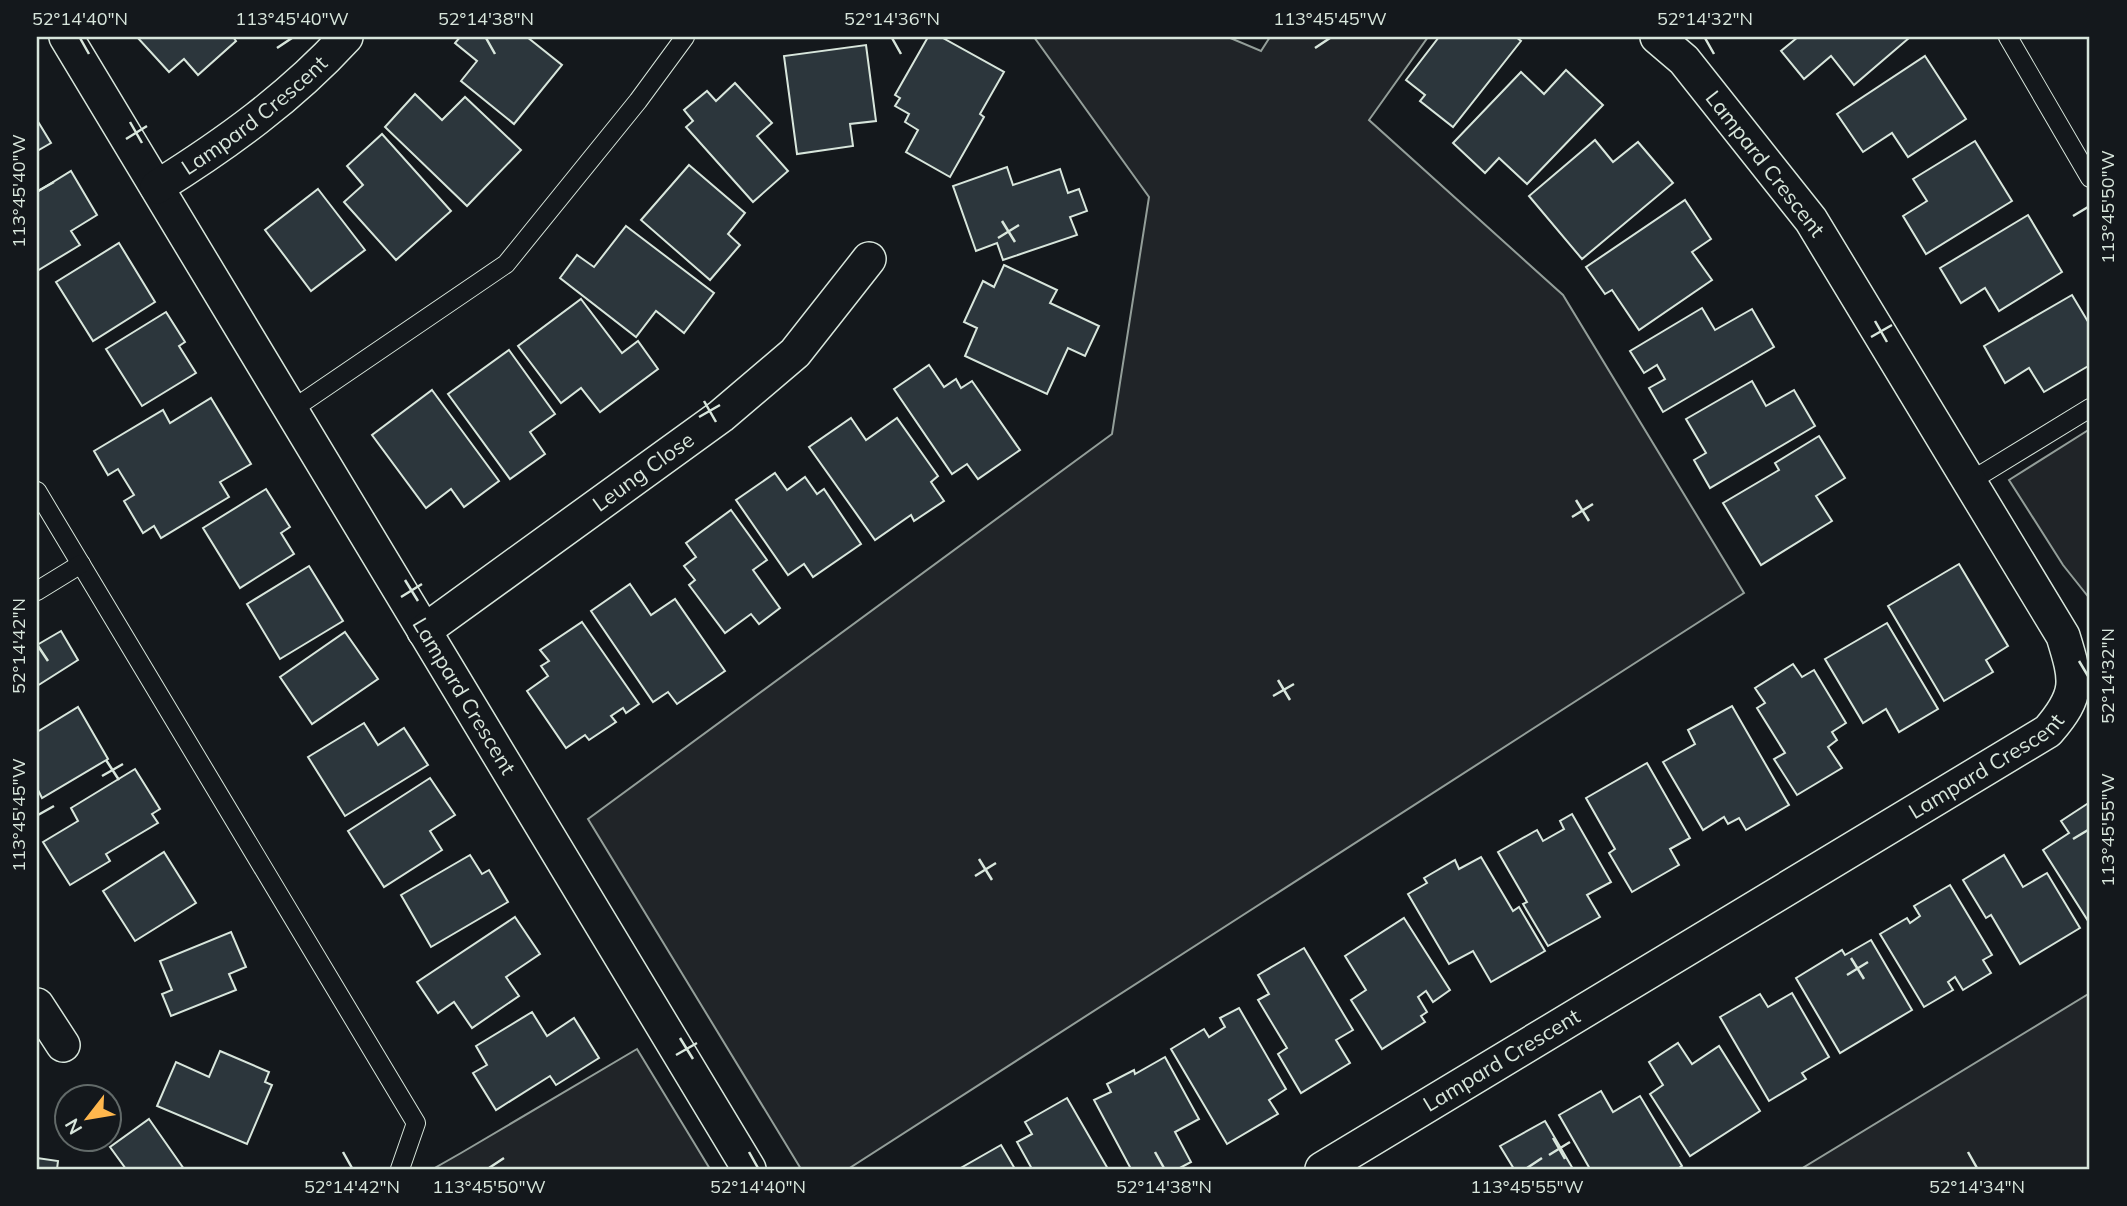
<svg xmlns="http://www.w3.org/2000/svg" width="2127" height="1206" viewBox="0 0 2127 1206" font-family="Mulish,sans-serif">
  <rect width="100%" height="100%" fill="#14181c"/>
  <!-- green -->
  <g fill="#202428" stroke="#939e99" stroke-width="2">
    <path d="M1034 37H1228L1261 51 1270 37H1428L1369 120 1563 295 1744 593 848 1169H801L588 819 1112 434 1149 197Z"/>
    <path d="M2090 429V599L2063 565 2009 480Z"/>
    <path d="M2090 993V1169H1801Z"/>
    <path d="M637 1049 710 1169H433L461 1153Z"/>
  </g>
  <!-- building -->
  <g fill="#2c363c" stroke="#d8e6dc" stroke-width="2">
    <path d="M137 37H233L236 41 198 75 184 59 169 72Z"/>
    <path d="M460 37H527L562 65 514 124 461 81 477 61 455 43Z"/>
    <path d="M928 37H941L1004 72 980 114 984 117 950 177 906 152 918 130 905 122 909 114 895 106 900 98 895 95Z"/>
    <path d="M1439 37H1516L1521 41 1453 127 1420 101 1425 95 1406 80Z"/>
    <path d="M1798 37H1907L1909 38 1854 85 1831 56 1804 79 1781 51Z"/>
    <path d="M866 45 876 121 850 124 853 146 797 154 784 56Z"/>
    <path d="M1925 56 1966 119 1908 157 1892 133 1863 152 1837 114Z"/>
    <path d="M1566 70 1603 105 1527 184 1499 158 1485 173 1453 143 1521 72 1544 94Z"/>
    <path d="M735 83 772 123 757 136 788 171 753 202 686 127 693 121 684 110 707 91 716 101Z"/>
    <path d="M415 94 442 120 465 97 521 150 467 206 385 127Z"/>
    <path d="M37 120 51 143 37 151Z"/>
    <path d="M382 134 451 211 396 260 344 202 363 185 347 166Z"/>
    <path d="M1595 140 1613 162 1638 142 1673 183 1582 259 1529 196Z"/>
    <path d="M1975 141 2012 201 1926 254 1903 216 1927 201 1913 179Z"/>
    <path d="M689 165 745 213 728 234 740 245 710 280 641 220Z"/>
    <path d="M1007 167 1013 185 1060 169 1068 193 1079 189 1087 211 1070 217 1077 235 1003 260 997 243 976 251 953 186Z"/>
    <path d="M71 171 97 215 71 231 80 245 37 271V205L38 204 37 192Z"/>
    <path d="M318 189 365 250 311 291 265 230Z"/>
    <path d="M1685 200 1711 239 1692 252 1712 280 1639 330 1612 290 1605 294 1586 267Z"/>
    <path d="M2028 215 2062 272 1999 311 1985 288 1961 303 1940 268Z"/>
    <path d="M626 226 714 293 684 333 656 311 636 337 560 278 577 255 594 267Z"/>
    <path d="M119 243 155 302 93 341 56 282Z"/>
    <path d="M1004 265 1057 290 1050 303 1099 326 1085 356 1068 348 1047 394 965 356 977 328 964 322 983 281 994 287Z"/>
    <path d="M2072 295 2090 325V365L2044 392 2029 368 2005 383 1984 346Z"/>
    <path d="M581 299 622 353 638 341 658 369 600 412 581 388 561 403 518 346Z"/>
    <path d="M1702 308 1715 330 1752 309 1774 347 1663 412 1649 388 1665 379 1657 365 1644 373 1630 351Z"/>
    <path d="M166 312 185 342 179 346 196 373 142 406 106 349Z"/>
    <path d="M509 350 555 414 530 432 545 454 510 479 448 394Z"/>
    <path d="M929 365 944 387 956 379 961 388 972 381 1020 450 978 479 967 464 952 474 894 389Z"/>
    <path d="M1752 381 1766 406 1794 390 1815 426 1710 488 1694 460 1706 453 1686 419Z"/>
    <path d="M432 390 499 481 464 507 451 489 426 508 372 435Z"/>
    <path d="M211 398 251 464 220 482 229 497 161 538 154 526 143 533 124 501 134 495 118 469 108 475 94 451 163 410 170 423Z"/>
    <path d="M851 418 866 440 897 418 938 476 931 482 944 501 914 521 911 515 875 540 809 447Z"/>
    <path d="M1819 436 1845 478 1816 496 1832 521 1761 565 1723 503 1779 470 1775 463Z"/>
    <path d="M775 473 787 490 805 477 817 494 824 489 861 544 813 577 804 564 788 575 736 500Z"/>
    <path d="M266 489 290 527 281 533 294 554 240 588 203 528Z"/>
    <path d="M731 510 767 560 753 570 780 608 759 624 751 614 725 633 689 585 695 580 684 566 696 557 686 543Z"/>
    <path d="M1959 564 2008 646 1986 660 1993 672 1944 701 1888 606Z"/>
    <path d="M309 566 343 621 280 659 247 604Z"/>
    <path d="M630 584 651 615 675 599 725 671 677 704 668 692 653 702 591 611Z"/>
    <path d="M582 622 639 704 626 713 623 708 611 716 616 722 589 740 585 735 566 748 527 691 548 676 541 666 549 661 540 650Z"/>
    <path d="M1887 623 1938 709 1899 732 1886 709 1863 723 1825 659Z"/>
    <path d="M61 631 78 660 37 686V645Z"/>
    <path d="M345 632 378 679 312 724 280 677Z"/>
    <path d="M1793 664 1802 677 1814 670 1846 723 1832 732 1837 740 1828 747 1842 768 1797 795 1774 759 1785 753 1757 708 1765 703 1755 688Z"/>
    <path d="M1732 706 1789 805 1746 830 1739 818 1728 824 1724 817 1703 830 1663 762 1695 744 1688 730Z"/>
    <path d="M78 707 108 759 42 798 37 788V732Z"/>
    <path d="M364 723 378 745 404 728 428 765 345 816 308 757Z"/>
    <path d="M1647 763 1690 838 1670 849 1679 865 1632 892 1609 853 1615 849 1586 798Z"/>
    <path d="M135 769 160 809 152 814 158 823 106 854 110 861 70 885 43 842 78 821 71 808Z"/>
    <path d="M430 778 455 815 430 831 442 850 384 887 348 831Z"/>
    <path d="M2090 802V924L2043 850 2069 833 2061 821Z"/>
    <path d="M1572 814 1611 882 1587 895 1600 917 1548 946 1523 904 1527 902 1498 852 1537 830 1543 841 1564 829 1560 821Z"/>
    <path d="M164 852 196 903 135 941 103 891Z"/>
    <path d="M470 855 482 874 489 870 508 902 431 947 401 895Z"/>
    <path d="M2004 855 2023 887 2047 873 2080 928 2020 964 1991 915 1986 918 1963 880Z"/>
    <path d="M1481 857 1513 911 1519 907 1545 951 1491 982 1473 951 1449 964 1408 894 1427 883 1424 878 1455 860 1459 869Z"/>
    <path d="M1950 885 1992 955 1983 960 1991 973 1963 990 1955 977 1948 982 1953 990 1924 1007 1880 934 1907 918 1910 923 1920 916 1914 906Z"/>
    <path d="M515 917 540 954 506 977 519 996 472 1028 454 1002 438 1013 417 982Z"/>
    <path d="M1404 918 1450 990 1433 1002 1426 991 1418 997 1427 1012 1421 1016 1425 1022 1382 1049 1351 1000 1366 990 1345 956Z"/>
    <path d="M231 932 246 967 229 974 236 990 171 1016 162 994 172 990 160 961Z"/>
    <path d="M1871 940 1912 1010 1840 1053 1796 978 1842 950 1845 955Z"/>
    <path d="M1304 948 1353 1030 1336 1040 1350 1063 1301 1093 1278 1054 1287 1048 1258 1000 1269 994 1258 975Z"/>
    <path d="M1792 993 1829 1057 1802 1073 1806 1079 1769 1101 1720 1017 1760 994 1768 1007Z"/>
    <path d="M1239 1008 1286 1089 1269 1100 1278 1114 1227 1144 1171 1049 1204 1029 1209 1037 1225 1027 1220 1018Z"/>
    <path d="M532 1012 547 1036 574 1018 599 1058 556 1085 550 1076 496 1110 473 1073 487 1065 476 1046Z"/>
    <path d="M1678 1043 1692 1064 1719 1046 1760 1111 1690 1156 1650 1094 1663 1085 1649 1062Z"/>
    <path d="M220 1051 269 1072 265 1082 272 1085 247 1144 157 1106 176 1062 209 1077Z"/>
    <path d="M1165 1057 1199 1119 1175 1132 1191 1162 1178 1169H1131L1094 1100 1111 1092 1107 1084 1134 1070 1135 1074Z"/>
    <path d="M1601 1091 1613 1112 1640 1096 1682 1166 1677 1169H1590L1559 1115Z"/>
    <path d="M1067 1098 1108 1169H1032L1017 1142 1032 1134 1025 1122Z"/>
    <path d="M149 1119 184 1169H126L110 1147Z"/>
    <path d="M1545 1121 1573 1169H1514L1500 1146Z"/>
    <path d="M1001 1145 1015 1169H959Z"/>
    <path d="M37 1158 58 1161 57 1169H37Z"/>
  </g>
  <g fill="none" stroke-linecap="round" stroke-linejoin="round">
    <!-- service casing -->
    <g stroke="#d8e6dc" stroke-width="20">
      <g id="service">
        <path d="M2008 37 2090 178"/>
        <path d="M290 411 506 264 638 101 685 37"/>
        <path d="M1969 482 2090 408"/>
        <path d="M37 491 416 1123 400 1169"/>
        <path d="M37 591 81 564"/>
      </g>
    </g>
    <!-- minor casing -->
    <g stroke="#d8e6dc" stroke-width="36">
      <g id="minor">
        <path id="s1" d="M66 37 749 1169"/>
        <path id="s2" d="M157 187C226 144 291 97 346 37"/>
        <path id="s3" d="M424 631 721 416 795 353 869 259"/>
        <path d="M37 1005 63 1045"/>
        <path id="s4" d="M1322 1169 2048 731C2080 694 2077 681 2063 636L1811 220 1684 60 1657 37"/>
      </g>
    </g>
    <!-- service -->
    <use href="#service" stroke="#14181c" stroke-width="18"/>
    <!-- minor -->
    <use href="#minor" stroke="#14181c" stroke-width="33"/>
  </g>
  <!-- ticks -->
  <path fill="none" stroke="#d8e6dc" stroke-width="2.5" d="M80 38 89 54M486 38 495 54M892 38 901 54M1705 38 1714 54M277 48 292 38M1315 48 1330 38M130 122 142 143M126 139 147 126M38 191 54 182M2073 216 2088 207M1002 221 1015 242M998 238 1019 225M1875 321 1887 342M1871 337 1892 325M704 401 716 422M699 417 720 405M1576 500 1589 521M1572 517 1593 504M405 580 418 601M401 597 422 584M38 646 48 661M2079 661 2088 676M1278 680 1290 700M1273 696 1294 684M106 760 119 780M102 776 123 764M38 815 54 806M2073 839 2088 830M979 859 992 880M975 876 996 863M1851 958 1864 979M1847 975 1868 962M680 1038 693 1059M676 1055 697 1043M1553 1138 1565 1159M343 1152 352 1168M749 1152 758 1168M1155 1152 1164 1168M1968 1152 1977 1168M1549 1155 1570 1142M489 1168 504 1158M1527 1168 1542 1158"/>
  <g text-anchor="middle" stroke-width="5" stroke-linejoin="round" paint-order="stroke">
    <!-- street labels -->
    <g font-size="21" fill="#d8e6dc" stroke="#14181c">
      <text dy="7" stroke="none"><textPath href="#s2" startOffset="121">Lampard Crescent</textPath></text>
      <text transform="translate(1765 164) rotate(52)" y="7">Lampard Crescent</text>
      <text dy="7" stroke="none"><textPath href="#s3" startOffset="271">Leung Close</textPath></text>
      <text dy="7" stroke="none"><textPath href="#s1" startOffset="770">Lampard Crescent</textPath></text>
      <text dy="7" stroke="none"><textPath href="#s4" startOffset="777">Lampard Crescent</textPath></text>
      <text dy="7" stroke="none"><textPath href="#s4" startOffset="210">Lampard Crescent</textPath></text>
    </g>
  </g>
  <!-- border -->
  <rect width="2127" height="1206" fill="none" stroke="#14181c" stroke-width="77"/>
  <!-- north arrow -->
  <g transform="translate(88 1118) rotate(239)"><circle r="33" fill="#14181c" stroke="#626a69" stroke-width="2"/>
  <path d="M0-5L12 26L0 18L-12 26Z" fill="#ffb74d"/>
  <text y="-10" font-size="19" font-weight="bold" text-anchor="middle" fill="#d8e6dc">N</text>
  </g>
  <rect x="38" y="38" width="2050" height="1130" fill="none" stroke="#d8e6dc" stroke-width="2.5"/>
  <g font-size="18" text-anchor="middle" fill="#d8e6dc">
    <text x="80" y="25">52°14'40"N</text>
    <text x="292" y="25">113°45'40"W</text>
    <text x="486" y="25">52°14'38"N</text>
    <text x="892" y="25">52°14'36"N</text>
    <text x="1330" y="25">113°45'45"W</text>
    <text x="1705" y="25">52°14'32"N</text>
    <text transform="translate(19 191) rotate(-90)" y="6">113°45'40"W</text>
    <text transform="translate(2108 207) rotate(-90)" y="6">113°45'50"W</text>
    <text transform="translate(19 646) rotate(-90)" y="6">52°14'42"N</text>
    <text transform="translate(2108 676) rotate(-90)" y="6">52°14'32"N</text>
    <text transform="translate(19 815) rotate(-90)" y="6">113°45'45"W</text>
    <text transform="translate(2108 830) rotate(-90)" y="6">113°45'55"W</text>
    <text x="352" y="1193">52°14'42"N</text>
    <text x="489" y="1193">113°45'50"W</text>
    <text x="758" y="1193">52°14'40"N</text>
    <text x="1164" y="1193">52°14'38"N</text>
    <text x="1527" y="1193">113°45'55"W</text>
    <text x="1977" y="1193">52°14'34"N</text>
  </g>
</svg>
